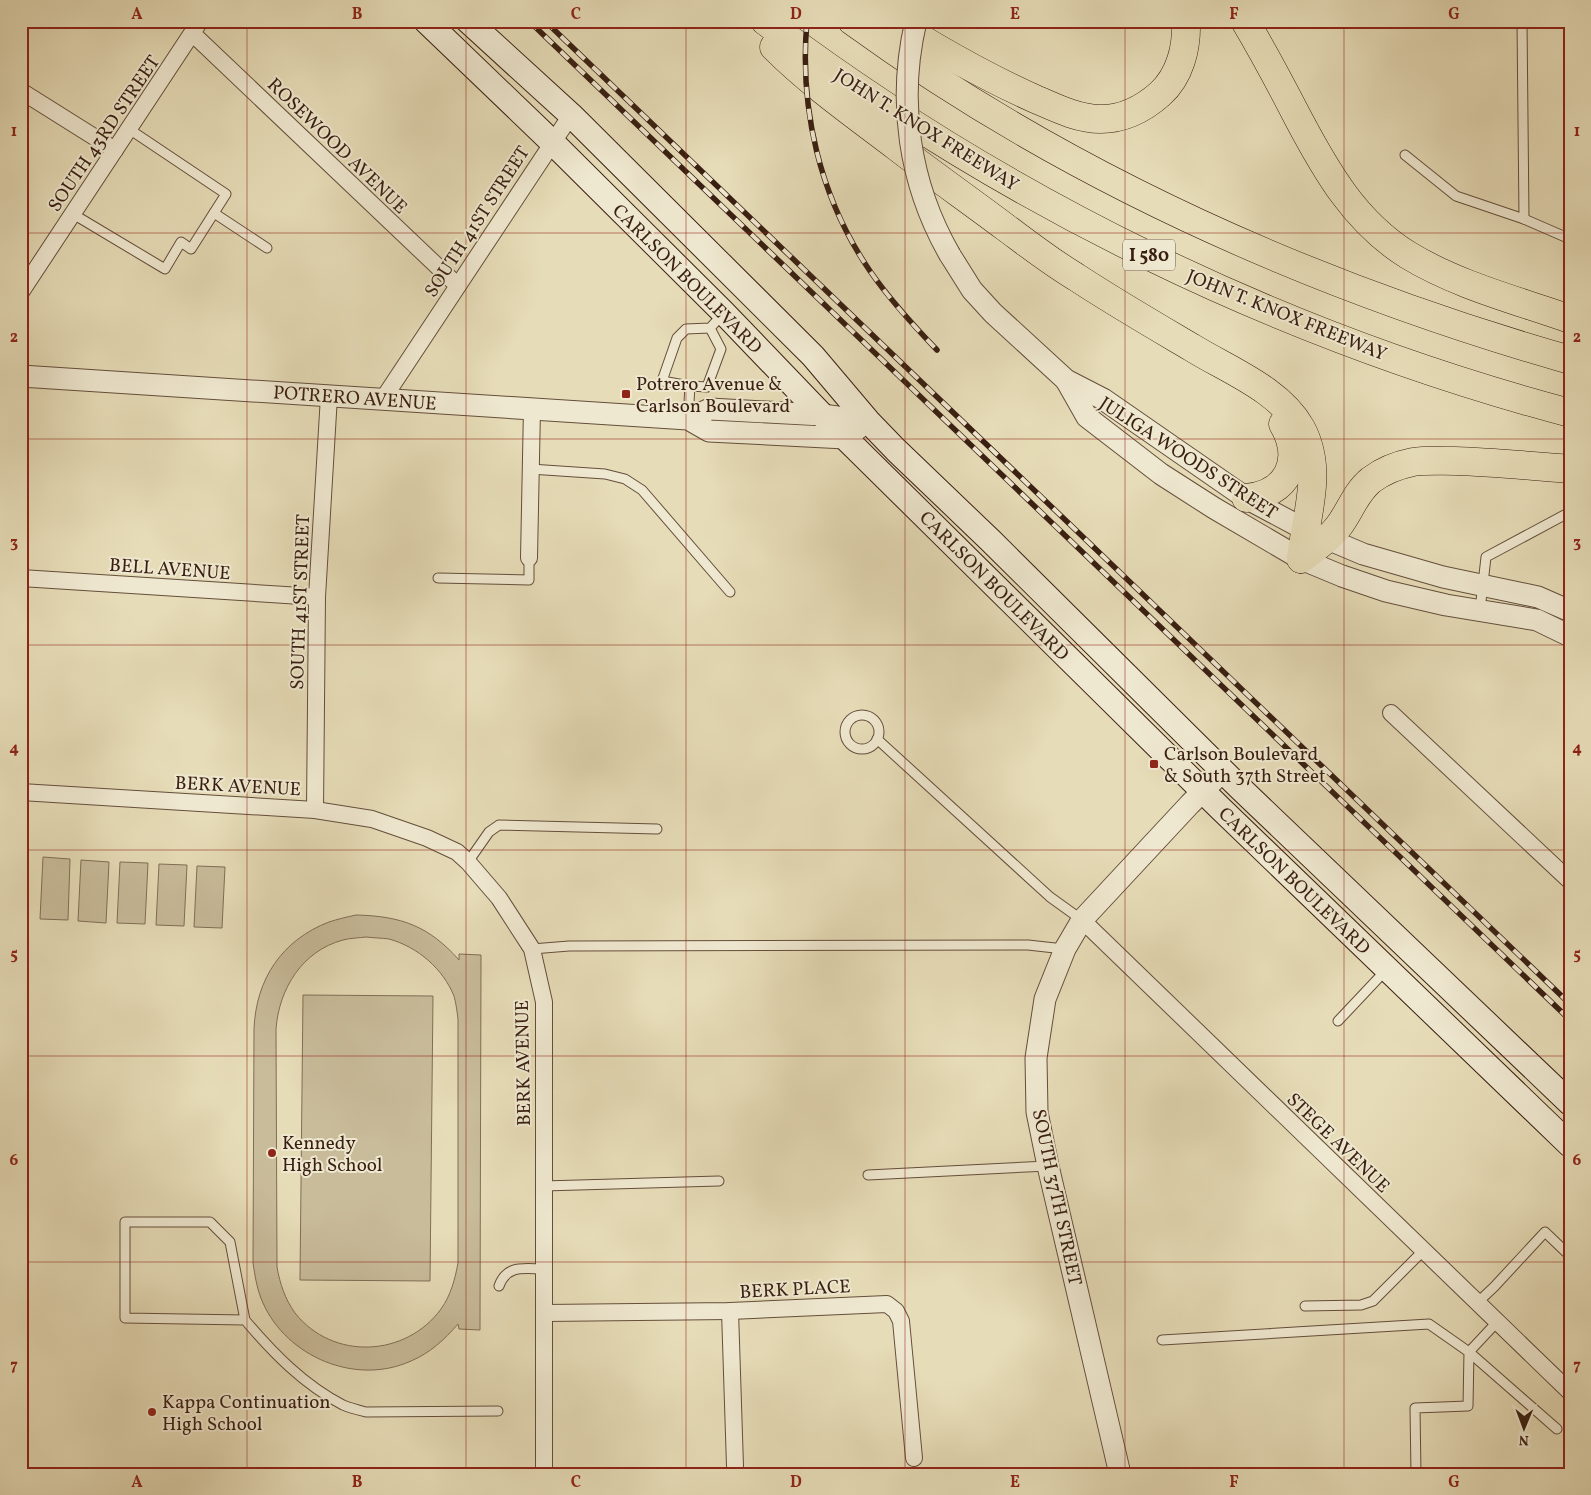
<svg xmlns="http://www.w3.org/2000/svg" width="1591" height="1495" font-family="Vollkorn,serif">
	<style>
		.green { fill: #c9bc9b; stroke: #816e56; fill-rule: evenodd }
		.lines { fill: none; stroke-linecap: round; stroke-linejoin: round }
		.service-casing { stroke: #644e3b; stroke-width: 11 }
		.minor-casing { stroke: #644e3b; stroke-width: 18 }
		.tertiary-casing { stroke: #644e3b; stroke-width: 23 }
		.secondary-casing { stroke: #391f12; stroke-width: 26 }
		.motorway-casing { stroke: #391f12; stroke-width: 29 }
		.service { stroke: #efe8d0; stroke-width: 9 }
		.minor { stroke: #efe8d0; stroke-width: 16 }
		.tertiary { stroke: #efe8d0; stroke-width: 21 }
		.secondary { stroke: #efe8d0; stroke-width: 24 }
		.motorway { stroke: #e6dcb7; stroke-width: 28 }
		.rail-casing { stroke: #391f12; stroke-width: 5.5 }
		.rail { stroke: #efe8d0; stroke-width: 4; stroke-dasharray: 11; stroke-linecap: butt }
		.tertiary-bridge-casing { stroke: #644e3b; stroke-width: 23; stroke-linecap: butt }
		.tertiary-bridge { stroke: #efe8d0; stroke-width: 21 }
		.grid { fill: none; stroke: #8f2418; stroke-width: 1; stroke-opacity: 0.55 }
		.poi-dot { fill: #8f2418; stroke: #efe8d0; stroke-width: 2 }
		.labels { text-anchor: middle; stroke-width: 4; stroke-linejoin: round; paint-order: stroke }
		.shield { fill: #efe8d0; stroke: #705b4b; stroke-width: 1 }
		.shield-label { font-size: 18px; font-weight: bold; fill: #391f12 }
		.street-label { font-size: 19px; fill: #391f12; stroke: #efe8d0 }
		.poi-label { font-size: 19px; fill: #391f12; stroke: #efe8d0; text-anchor: start }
		.neatline { fill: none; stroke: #8f2418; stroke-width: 2 }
		.grid-label { font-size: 16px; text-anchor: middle; font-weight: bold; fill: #8f2418 }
	</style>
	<rect width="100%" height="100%" fill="#e6dcb7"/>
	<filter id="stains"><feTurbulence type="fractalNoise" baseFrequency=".004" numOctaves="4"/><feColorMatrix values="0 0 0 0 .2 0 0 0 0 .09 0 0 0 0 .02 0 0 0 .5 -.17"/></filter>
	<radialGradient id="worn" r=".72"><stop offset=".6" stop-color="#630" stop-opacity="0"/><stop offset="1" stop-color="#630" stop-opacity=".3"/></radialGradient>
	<g class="green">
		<polygon points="43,857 70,859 68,920 40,919"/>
		<polygon points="81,860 109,862 106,923 78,921"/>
		<polygon points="120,862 148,863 145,924 117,923"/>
		<polygon points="159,864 187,865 184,926 156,925"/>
		<polygon points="197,866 225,867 222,928 194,927"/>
		<path d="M356,915C401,916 429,926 459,960V954L481,955L480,1330L459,1329L458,1324C444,1340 430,1353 411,1361C356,1386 287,1357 263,1303C257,1290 255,1276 253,1263L254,1029C256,979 282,940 329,922C338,919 347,917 356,915ZM366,937C374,938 382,938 389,939C418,947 443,969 454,996C456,1003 457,1011 458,1019V1263C455,1279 451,1295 441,1309C406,1357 333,1361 295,1313C285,1299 280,1284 277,1267L276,1029C279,989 302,951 343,940C350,938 359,938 366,937Z"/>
		<polygon points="303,995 433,996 430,1281 300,1280"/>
	</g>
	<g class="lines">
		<defs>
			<g id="service">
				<polyline points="1405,155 1456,196 1524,219 1522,21"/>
				<polyline points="214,213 267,248"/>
				<polyline points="73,214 165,269 181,242 191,249 226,194 129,129"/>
				<polyline points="1524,219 1570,239"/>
				<polyline points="690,386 662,381 677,338 686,329 710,328 724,313"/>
				<polyline points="688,419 690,386 707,387 721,349 710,328"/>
				<polyline points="530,469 605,474 625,479 642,490 730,592"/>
				<polyline points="438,578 529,580 529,558"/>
				<polyline points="1480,610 1486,557 1570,512"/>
				<circle cx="862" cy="732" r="17"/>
				<polyline points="877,739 1050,897 1082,920"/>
				<polyline points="468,862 489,832 499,825 657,829"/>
				<polyline points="532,949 569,946 1028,945 1064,949"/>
				<polyline points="1338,1021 1387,969"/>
				<polyline points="868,1175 1048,1166"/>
				<polyline points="543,1186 719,1181"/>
				<path d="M499,1286C507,1264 524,1269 544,1269"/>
				<polyline points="1477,1303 1494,1287 1545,1232 1570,1256"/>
				<polyline points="1305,1306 1361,1305 1373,1301 1423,1251"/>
				<path d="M245,1320L230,1242L210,1222H125V1318L245,1320C273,1353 304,1385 343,1405C350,1408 358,1410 366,1412L498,1411"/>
				<polyline points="1497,1322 1469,1352 1557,1429"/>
				<polyline points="1162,1340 1429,1324 1469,1352 1468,1406 1415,1408 1416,1474"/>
			</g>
			<g id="minor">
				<polyline points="193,34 457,285"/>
				<polyline points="21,91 115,150"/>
				<polyline points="21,292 200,21"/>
				<polyline points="383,399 571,115"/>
				<polyline points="529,558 532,408"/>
				<polyline points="21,578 317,597"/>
				<polyline points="1391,713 1570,881"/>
				<polyline points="21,792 315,810 372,819 427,838 457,852 468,862 499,898 532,949 544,1002 544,1474"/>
				<polyline points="315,810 317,597 329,396"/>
				<polyline points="1082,920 1570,1392"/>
				<polyline points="730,1311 735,1466"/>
				<polyline points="545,1313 730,1311 887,1304 896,1311 901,1321 914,1458"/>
			</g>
			<g id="tertiary">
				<polyline points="950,255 972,290 993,313 1066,380 1103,399 1246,498 1304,529 1363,554 1443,577 1538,597 1570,611"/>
				<polyline points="21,376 688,419 709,431 845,438 868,421"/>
				<polyline points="1066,380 1087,417 1161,474 1214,508 1301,559 1342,576 1386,591 1446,605 1537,620 1570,636"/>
				<polyline points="688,419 710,409 822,415 868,421"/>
				<polyline points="1120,1474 1048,1166 1037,1112 1036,1058 1045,999 1065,949 1082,920 1190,804 1223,771"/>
			</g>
			<g id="secondary">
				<polyline points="426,21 552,142 724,313 822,415 1220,808 1570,1145"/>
				<polyline points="468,21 571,115 813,356 868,421 896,450 990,540 1239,787 1570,1103"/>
			</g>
			<g id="motorway">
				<path d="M765,21C1004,201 1280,336 1570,413"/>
				<path d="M852,21C1067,177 1315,287 1570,360"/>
				<path d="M892,21C937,49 984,76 1033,98C1054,107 1077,119 1101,119C1124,119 1143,109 1160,94C1180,76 1187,48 1186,21"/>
				<path d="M1245,21C1264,53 1281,85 1298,118C1326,171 1355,222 1408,255C1457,285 1516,300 1570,319"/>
				<path d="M774,47C811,84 855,115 897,147C932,174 969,200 1005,227C1028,244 1051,262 1076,277C1114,302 1152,324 1191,347C1228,370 1279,389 1301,428C1324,470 1306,515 1301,559"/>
				<path d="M1246,498C1288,494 1304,460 1283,424"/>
				<path d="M1301,559C1314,549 1328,540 1338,527C1350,512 1355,493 1371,480C1383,471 1398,465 1413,462C1427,460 1441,461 1455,461C1493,462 1532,466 1570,469"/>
			</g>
		</defs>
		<use href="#service" class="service-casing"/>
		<use href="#minor" class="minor-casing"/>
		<use href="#tertiary" class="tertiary-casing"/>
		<use href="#secondary" class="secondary-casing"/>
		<use href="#motorway" class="motorway-casing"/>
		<use href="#service" class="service"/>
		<use href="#minor" class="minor"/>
		<use href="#tertiary" class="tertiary"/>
		<use href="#secondary" class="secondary"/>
		<use href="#motorway" class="motorway"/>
		<defs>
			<g id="rail">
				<polyline points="529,21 1570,1020"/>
				<polyline points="545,21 1570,1004"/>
				<path d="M807,21C799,109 820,198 870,271C890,300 913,325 937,350"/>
			</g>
		</defs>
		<use href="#rail" class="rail-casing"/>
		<use href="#rail" class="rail"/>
		<defs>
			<path id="tertiary-bridge" d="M916,21C897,101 909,184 950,255"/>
		</defs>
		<use href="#tertiary-bridge" class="tertiary-bridge-casing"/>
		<use href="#tertiary-bridge" class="tertiary-bridge"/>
	</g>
	<path class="grid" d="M247,21V1474M466,21V1474M686,21V1474M905,21V1474M1125,21V1474M1344,21V1474M21,233H1570M21,439H1570M21,645H1570M21,850H1570M21,1056H1570M21,1262H1570"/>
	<g class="poi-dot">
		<rect x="621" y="389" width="10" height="10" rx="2.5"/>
		<rect x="1149" y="759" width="10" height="10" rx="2.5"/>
		<circle cx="272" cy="1153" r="5"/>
		<circle cx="152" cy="1412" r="5"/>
	</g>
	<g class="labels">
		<rect class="shield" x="1123" y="239.5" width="52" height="31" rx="4"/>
		<g class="shield-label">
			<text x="1149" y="261">I 580</text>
		</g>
		<g class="street-label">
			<text transform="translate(927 129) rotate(32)" y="7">JOHN T. KNOX FREEWAY</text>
			<text transform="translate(103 133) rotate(-56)" y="7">SOUTH 43RD STREET</text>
			<text transform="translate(338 145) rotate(44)" y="7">ROSEWOOD AVENUE</text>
			<text transform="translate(476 221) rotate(-57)" y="7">SOUTH 41ST STREET</text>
			<text transform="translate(688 278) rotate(45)" y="7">CARLSON BOULEVARD</text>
			<text transform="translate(1287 314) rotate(22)" y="7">JOHN T. KNOX FREEWAY</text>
			<text transform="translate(355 397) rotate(4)" y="7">POTRERO AVENUE</text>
			<text transform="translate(1189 457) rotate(33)" y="7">JULIGA WOODS STREET</text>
			<text transform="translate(170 568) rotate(4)" y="7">BELL AVENUE</text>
			<text transform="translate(995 585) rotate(45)" y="7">CARLSON BOULEVARD</text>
			<text transform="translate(299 602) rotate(-88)" y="7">SOUTH 41ST STREET</text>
			<text transform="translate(238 785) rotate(3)" y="7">BERK AVENUE</text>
			<text transform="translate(1295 880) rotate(44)" y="7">CARLSON BOULEVARD</text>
			<text transform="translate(522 1063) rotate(-91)" y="7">BERK AVENUE</text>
			<text transform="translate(1339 1142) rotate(44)" y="7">STEGE AVENUE</text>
			<text transform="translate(1058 1197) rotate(78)" y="7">SOUTH 37TH STREET</text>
			<text transform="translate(795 1288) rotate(-3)" y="7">BERK PLACE</text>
		</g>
		<g class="poi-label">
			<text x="636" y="390">Potrero Avenue &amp;<tspan x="636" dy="22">Carlson Boulevard</tspan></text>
			<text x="1164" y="760">Carlson Boulevard<tspan x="1164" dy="22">&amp; South 37th Street</tspan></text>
			<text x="282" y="1149">Kennedy<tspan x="282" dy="22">High School</tspan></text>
			<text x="162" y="1408">Kappa Continuation<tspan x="162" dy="22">High School</tspan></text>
		</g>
	</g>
	<rect width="1591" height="1495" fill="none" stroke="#e6dcb7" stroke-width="55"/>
	<g transform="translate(1524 1428) rotate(181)" stroke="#efe8d0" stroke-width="4" paint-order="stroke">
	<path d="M0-4L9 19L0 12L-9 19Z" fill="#391f12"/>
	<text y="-8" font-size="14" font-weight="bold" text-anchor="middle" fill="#391f12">N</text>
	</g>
	<rect x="28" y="28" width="1536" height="1440" class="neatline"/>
	<g class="grid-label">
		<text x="137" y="19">A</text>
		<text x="357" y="19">B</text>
		<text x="576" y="19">C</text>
		<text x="796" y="19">D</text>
		<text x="1015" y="19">E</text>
		<text x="1234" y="19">F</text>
		<text x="1454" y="19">G</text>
		<text x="14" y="136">1</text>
		<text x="1577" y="136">1</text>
		<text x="14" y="342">2</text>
		<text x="1577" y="342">2</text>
		<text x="14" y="547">3</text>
		<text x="1577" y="547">3</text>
		<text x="14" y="753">4</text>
		<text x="1577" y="753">4</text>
		<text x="14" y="959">5</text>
		<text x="1577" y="959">5</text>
		<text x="14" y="1165">6</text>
		<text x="1577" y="1165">6</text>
		<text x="14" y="1370">7</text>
		<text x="1577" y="1370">7</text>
		<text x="137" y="1487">A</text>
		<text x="357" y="1487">B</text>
		<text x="576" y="1487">C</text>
		<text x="796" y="1487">D</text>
		<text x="1015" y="1487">E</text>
		<text x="1234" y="1487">F</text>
		<text x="1454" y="1487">G</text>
	</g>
	<rect width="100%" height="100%" filter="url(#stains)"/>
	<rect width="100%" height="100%" fill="url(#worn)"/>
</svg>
